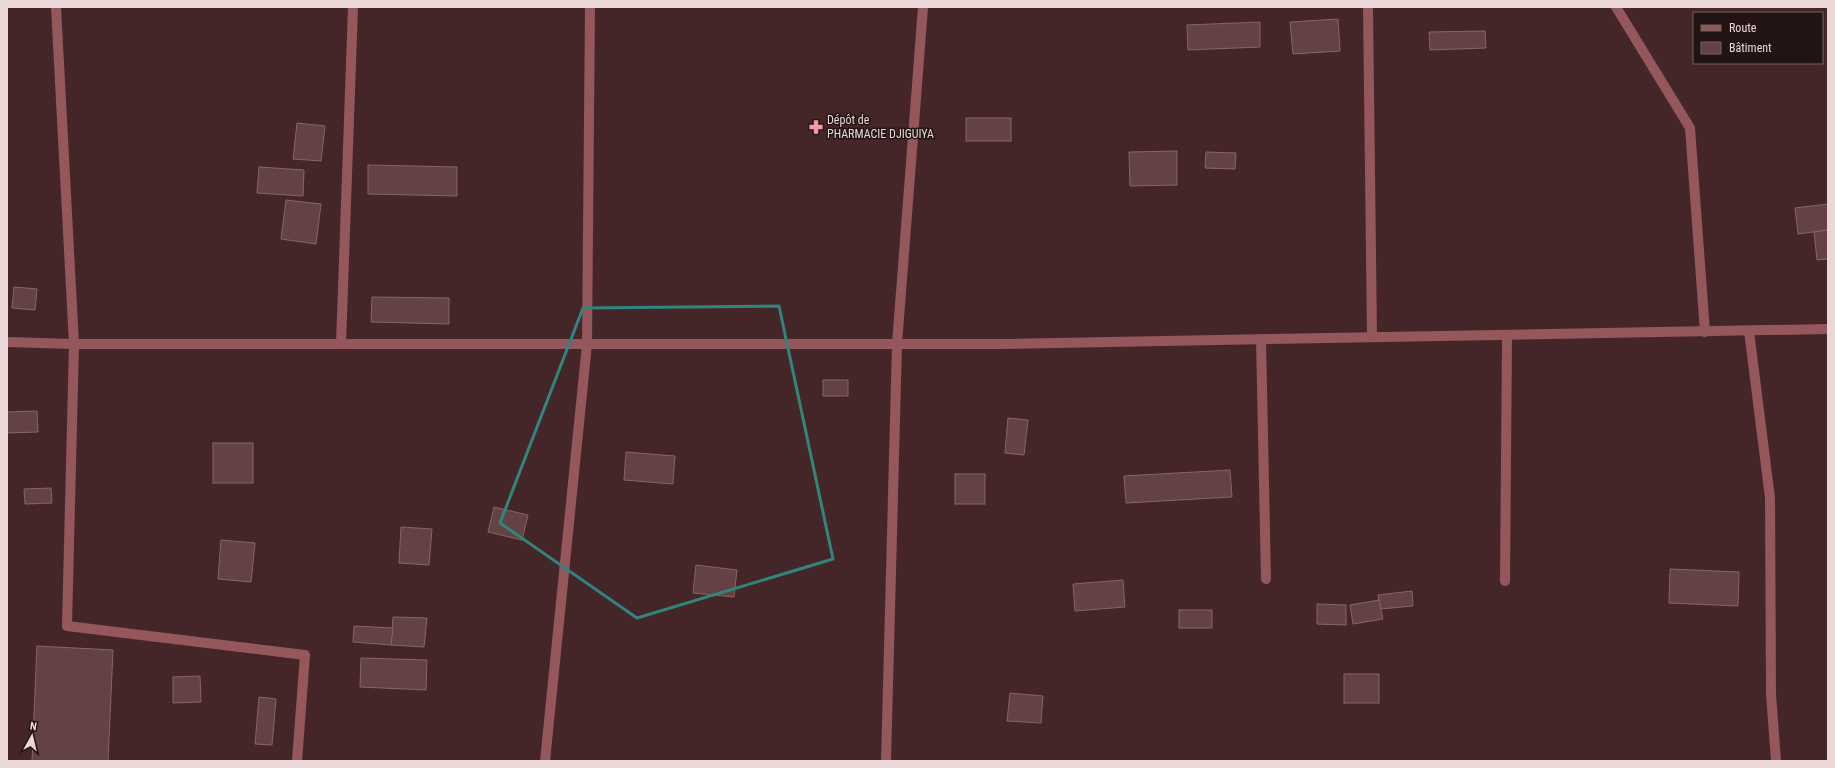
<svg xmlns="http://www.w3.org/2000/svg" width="1835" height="768" font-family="'Roboto Condensed',sans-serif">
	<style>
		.building { fill: #644243; stroke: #886465 }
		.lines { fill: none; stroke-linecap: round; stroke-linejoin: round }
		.minor { stroke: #94575b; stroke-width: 10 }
		.marked { fill: none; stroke: #30857e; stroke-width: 3; stroke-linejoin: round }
		.labels { text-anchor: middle; stroke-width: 3; stroke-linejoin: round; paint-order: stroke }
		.poi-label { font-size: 12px; fill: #ecd7d7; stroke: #221414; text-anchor: start }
	</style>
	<rect width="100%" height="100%" fill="#452628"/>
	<g class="building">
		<polygon points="1338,19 1340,51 1293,54 1290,22"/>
		<polygon points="1260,22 1260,47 1188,50 1187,25"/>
		<polygon points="1485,31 1486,48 1430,50 1429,32"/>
		<rect x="966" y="118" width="45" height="23"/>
		<polygon points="297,123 325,126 321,161 293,159"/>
		<polygon points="1177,151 1177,185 1130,186 1129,152"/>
		<polygon points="1206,152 1236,153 1235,169 1205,168"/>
		<polygon points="368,165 457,167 457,196 368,194"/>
		<polygon points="259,167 304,170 303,196 257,193"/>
		<polygon points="286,200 321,204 316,244 281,239"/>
		<polygon points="1828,204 1828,230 1798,234 1795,208"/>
		<polygon points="1828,230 1828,259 1817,260 1814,232"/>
		<polygon points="14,287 37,289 35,310 12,308"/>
		<polygon points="372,297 449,298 449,324 371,322"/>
		<rect x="823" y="380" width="25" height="16"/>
		<polygon points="37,411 38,432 7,433 7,412"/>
		<polygon points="1008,418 1028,420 1024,455 1005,453"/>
		<rect x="213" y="443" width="40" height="40"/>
		<polygon points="626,452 675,456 673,484 624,480"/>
		<polygon points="1230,470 1232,497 1126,503 1124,476"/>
		<rect x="955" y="474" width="30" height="30"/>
		<polygon points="51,488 52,503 25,504 24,489"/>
		<polygon points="494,507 528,515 522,540 488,532"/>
		<polygon points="401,527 432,529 429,565 399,563"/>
		<polygon points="221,540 255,543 251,582 218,579"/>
		<polygon points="696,565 737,570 734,597 693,593"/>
		<polygon points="1670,569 1739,572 1738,606 1669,603"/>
		<polygon points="1123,580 1125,607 1075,611 1073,584"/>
		<polygon points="1412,591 1413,606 1380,609 1378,595"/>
		<polygon points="1379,600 1383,619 1353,624 1350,605"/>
		<polygon points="1317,604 1346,605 1346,625 1317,624"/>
		<rect x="1179" y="610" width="33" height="18"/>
		<polygon points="393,617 427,618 424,647 391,645"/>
		<polygon points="354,626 393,628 391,645 353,642"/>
		<polygon points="37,646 113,650 108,761 32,761"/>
		<polygon points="361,658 427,660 426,690 360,687"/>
		<rect x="1344" y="674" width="35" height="29"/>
		<polygon points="200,676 201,702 173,703 173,677"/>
		<polygon points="1010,693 1043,696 1041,723 1007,721"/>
		<polygon points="259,697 276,699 272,745 255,744"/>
	</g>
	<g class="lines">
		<g class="minor">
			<polyline points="56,7 74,344 67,626 305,655 297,761"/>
			<polyline points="1368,7 1372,337"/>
			<polyline points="1616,7 1690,128 1705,332"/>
			<polyline points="1749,331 1770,498 1771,694 1776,761"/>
			<polyline points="1261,339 1266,579"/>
			<polyline points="7,342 74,344 1000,344 1828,329"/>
			<polyline points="341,344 353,7"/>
			<polyline points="1505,581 1507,336"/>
			<polyline points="545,761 587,344 590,7"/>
			<polyline points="886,761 897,344 923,7"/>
		</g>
	</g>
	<path class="marked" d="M779,306L833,559L637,618L500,523L583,308Z"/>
	<defs>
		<symbol id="pharmacy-bare" viewBox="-9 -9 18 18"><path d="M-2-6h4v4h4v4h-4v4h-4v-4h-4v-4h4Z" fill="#f49aa0" stroke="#221414" stroke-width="2.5" paint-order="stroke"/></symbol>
	</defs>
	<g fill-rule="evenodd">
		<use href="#pharmacy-bare" x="806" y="117" width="20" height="20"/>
	</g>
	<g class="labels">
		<g class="poi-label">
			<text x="827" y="124">Dépôt de<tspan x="827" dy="14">PHARMACIE DJIGUIYA</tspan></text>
		</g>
	</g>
	<rect width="1835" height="768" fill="none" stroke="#ecd7d7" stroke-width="16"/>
	<rect x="1693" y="12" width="130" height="52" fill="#221414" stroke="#736262"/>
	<rect x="1701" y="25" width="20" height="6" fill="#94575b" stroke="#736262"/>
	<text x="1729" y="32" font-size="12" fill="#ecd7d7">Route</text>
	<rect x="1701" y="42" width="20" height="12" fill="#644243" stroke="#736262"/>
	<text x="1729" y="52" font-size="12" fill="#ecd7d7">Bâtiment</text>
	<g transform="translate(32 736) rotate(8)" stroke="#221414" stroke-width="3" paint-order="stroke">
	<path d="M0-3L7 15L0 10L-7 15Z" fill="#ecd7d7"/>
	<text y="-6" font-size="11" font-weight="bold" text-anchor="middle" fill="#ecd7d7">N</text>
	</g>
</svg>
